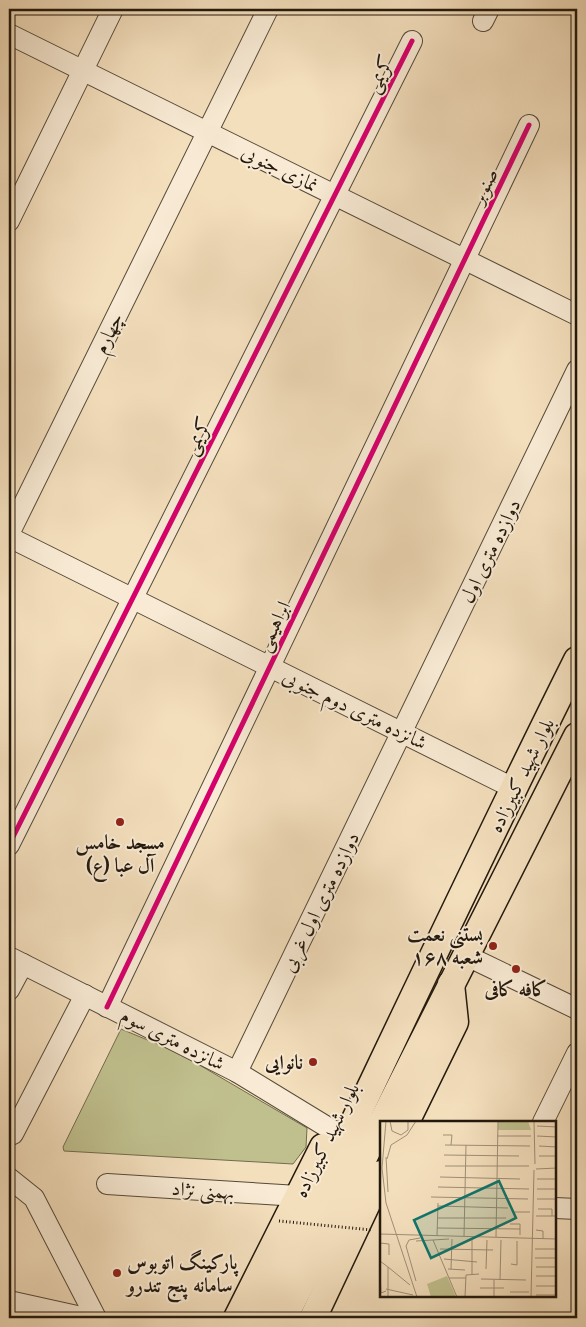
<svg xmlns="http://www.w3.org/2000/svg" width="586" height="1327" font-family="'Gentium Book Plus',Amiri,serif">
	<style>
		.pitch { fill: #c0c08e; stroke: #716c4e }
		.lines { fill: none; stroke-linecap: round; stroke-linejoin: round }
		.minor-casing { stroke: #564a39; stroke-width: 22 }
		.major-casing { stroke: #22180d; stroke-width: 29 }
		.minor { stroke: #f8ead4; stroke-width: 20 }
		.major { stroke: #f4dfbd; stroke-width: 26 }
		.path-bridge { stroke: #22180d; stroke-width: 3; stroke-dasharray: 1 2.5; stroke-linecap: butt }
		.cycleway-casing { stroke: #f8ead4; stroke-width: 8 }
		.cycleway { stroke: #d6006c; stroke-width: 5 }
		.poi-dot { fill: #8f2418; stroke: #f8ead4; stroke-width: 2 }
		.labels { text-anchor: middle; stroke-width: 4; stroke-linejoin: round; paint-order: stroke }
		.street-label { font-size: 20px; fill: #22180d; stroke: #f8ead4 }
		.poi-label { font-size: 20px; font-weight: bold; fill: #22180d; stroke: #f8ead4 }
		.inset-road { fill: none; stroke: #a08f77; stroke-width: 1 }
		.view { fill: #0f766e; fill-opacity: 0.15; stroke: #0f766e; stroke-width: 2.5 }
		.inset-edge { fill: none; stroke: #22180d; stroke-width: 2.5 }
	</style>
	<rect width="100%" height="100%" fill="#f4dfbd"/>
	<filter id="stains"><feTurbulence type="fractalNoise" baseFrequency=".004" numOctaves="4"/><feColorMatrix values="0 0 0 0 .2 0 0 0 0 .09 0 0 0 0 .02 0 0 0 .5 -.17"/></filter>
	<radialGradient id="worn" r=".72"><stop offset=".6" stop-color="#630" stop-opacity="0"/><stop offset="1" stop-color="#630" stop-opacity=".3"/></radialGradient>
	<polygon class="pitch" points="121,1029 179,1053 307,1128 306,1147 293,1164 64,1151 63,1147"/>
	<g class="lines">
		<defs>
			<g id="minor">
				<polyline points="483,21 489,9"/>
				<polyline points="9,34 577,315"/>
				<polyline points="9,221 113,9"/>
				<polyline points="9,534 268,9"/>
				<polyline points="9,537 513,788"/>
				<polyline points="9,845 412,41"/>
				<polyline points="467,956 577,1009"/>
				<polyline points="9,957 237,1072 332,1130"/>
				<polyline points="9,990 23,964"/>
				<polyline points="107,1007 529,125"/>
				<polyline points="237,1072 577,370"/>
				<polyline points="543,1122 577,1053"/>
				<polyline points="13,1134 85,995"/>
				<polyline points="9,1178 34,1198 96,1318"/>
				<polyline points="107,1184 298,1196"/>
				<polyline points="555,1208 577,1209"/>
				<polyline points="9,1301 86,1318"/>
			</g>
			<g id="major">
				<polyline points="382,1122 577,736"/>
				<polyline points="406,1122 455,1022 451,984"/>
				<polyline points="237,1318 323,1147"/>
				<path d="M260,1318C366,1099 468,878 577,660"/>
				<polyline points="284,1318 381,1123"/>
				<polyline points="313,1318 381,1174"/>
			</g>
		</defs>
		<use href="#minor" class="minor-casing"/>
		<use href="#major" class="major-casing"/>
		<use href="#minor" class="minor"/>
		<use href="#major" class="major"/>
		<polyline class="path-bridge" points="279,1221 372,1230"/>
		<defs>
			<g id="cycleway">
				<polyline points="9,845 412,41"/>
				<polyline points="107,1007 529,125"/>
			</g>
		</defs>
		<use href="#cycleway" class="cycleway-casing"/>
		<use href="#cycleway" class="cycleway"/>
	</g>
	<g class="poi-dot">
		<circle cx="120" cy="822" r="5"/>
		<circle cx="493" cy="946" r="5"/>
		<circle cx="516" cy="969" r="5"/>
		<circle cx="313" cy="1062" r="5"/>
		<circle cx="117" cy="1273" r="5"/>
	</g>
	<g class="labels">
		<g class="street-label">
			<text transform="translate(379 74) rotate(-63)" y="7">کریمی</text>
			<text transform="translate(280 168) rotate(26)" y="7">نمازی جنوبی</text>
			<text transform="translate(484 186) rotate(-64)" y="7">صنوبر</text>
			<text transform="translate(108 333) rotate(-64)" y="7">چهارم</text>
			<text transform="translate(197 436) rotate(-63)" y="7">کریمی</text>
			<text transform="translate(490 551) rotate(-64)" y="7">دوازده متری اول</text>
			<text transform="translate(273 626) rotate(-64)" y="7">ابراهیمی</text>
			<text transform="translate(355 709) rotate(26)" y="7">شانزده متری دوم جنوبی</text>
			<text transform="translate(521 775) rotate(-64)" y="7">بلوار شهید کبیرزاده</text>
			<text transform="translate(320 902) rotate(-64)" y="7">دوازده متری اول غربی</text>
			<text transform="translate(173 1039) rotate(27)" y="7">شانزده متری سوم</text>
			<text transform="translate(326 1140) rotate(-64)" y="7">بلوار شهید کبیرزاده</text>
			<text transform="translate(203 1190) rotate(4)" y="7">بهمنی نژاد</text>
		</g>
		<g class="poi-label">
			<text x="120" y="849">مسجد خامس<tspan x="120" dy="23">آل عبا (ع)</tspan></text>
			<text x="483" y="941" text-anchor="end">بستنی نعمت<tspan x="483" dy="23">شعبه ۱۶۸</tspan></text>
			<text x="516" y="996">کافه کافی</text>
			<text x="303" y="1069" text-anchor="end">نانوایی</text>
			<text x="127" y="1269" text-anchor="start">پارکینگ اتوبوس<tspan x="127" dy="23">سامانه پنج تندرو</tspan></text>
		</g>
	</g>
	<g transform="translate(380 1121)">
		<rect width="176" height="176" fill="#f4dfbd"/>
		<path d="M118,0H148L151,9H118Z" fill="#c0c08e"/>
		<path d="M67,155L76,176H51L47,163Z" fill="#c0c08e"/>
		<path class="inset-road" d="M6,0L2,47L6,82L37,176M10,0L12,10L21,14L28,9V0M154,0L155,43M157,5L177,6M63,14H72L71,24M117,15H151M157,15L177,16M65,24L150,25M159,25L177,26M64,34L139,35M159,35H177M6,36L8,71M7,38L11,24L27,14L36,0M65,45H149M156,48L177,47M60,56L140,58M157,58H177M58,66L149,68M157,68H177M51,76L148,78M157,78H177M58,85L128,87M158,88H172V95M132,91H150M156,95H177M58,97H126M130,103H140V114M57,107L140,108M156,109L163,110V118M0,113L177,118M57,115L58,82M84,115L86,24M116,116L118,0M53,119L77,176M92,119V153M36,120L69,118M0,122L9,123V134M60,128L113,129M155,128H177M155,137H177M64,138L97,141M0,140L8,146V176M131,143L137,144V120M8,146L30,164M156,146H177M68,148L85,149M71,148L72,118M106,148L107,119M0,153L1,172L6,170M156,155H177M69,157H86M101,158L146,159M120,159L121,119M36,160L26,125L29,119L40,117M156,165H177M100,167H124M6,168L33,174M130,171H149M156,174H177M85,176L86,154L99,153M114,176V159M151,176L154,49"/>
		<path class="view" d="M119,60L136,97L51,137L34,99Z"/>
		<rect width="176" height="176" class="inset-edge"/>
	</g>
	<rect width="586" height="1327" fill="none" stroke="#f4dfbd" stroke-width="30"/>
	<rect x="10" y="10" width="566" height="1307" fill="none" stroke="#22180d" stroke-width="2.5"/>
	<rect x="15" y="15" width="556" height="1297" fill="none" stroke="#22180d"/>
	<rect width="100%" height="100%" filter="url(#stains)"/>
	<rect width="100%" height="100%" fill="url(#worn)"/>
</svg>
